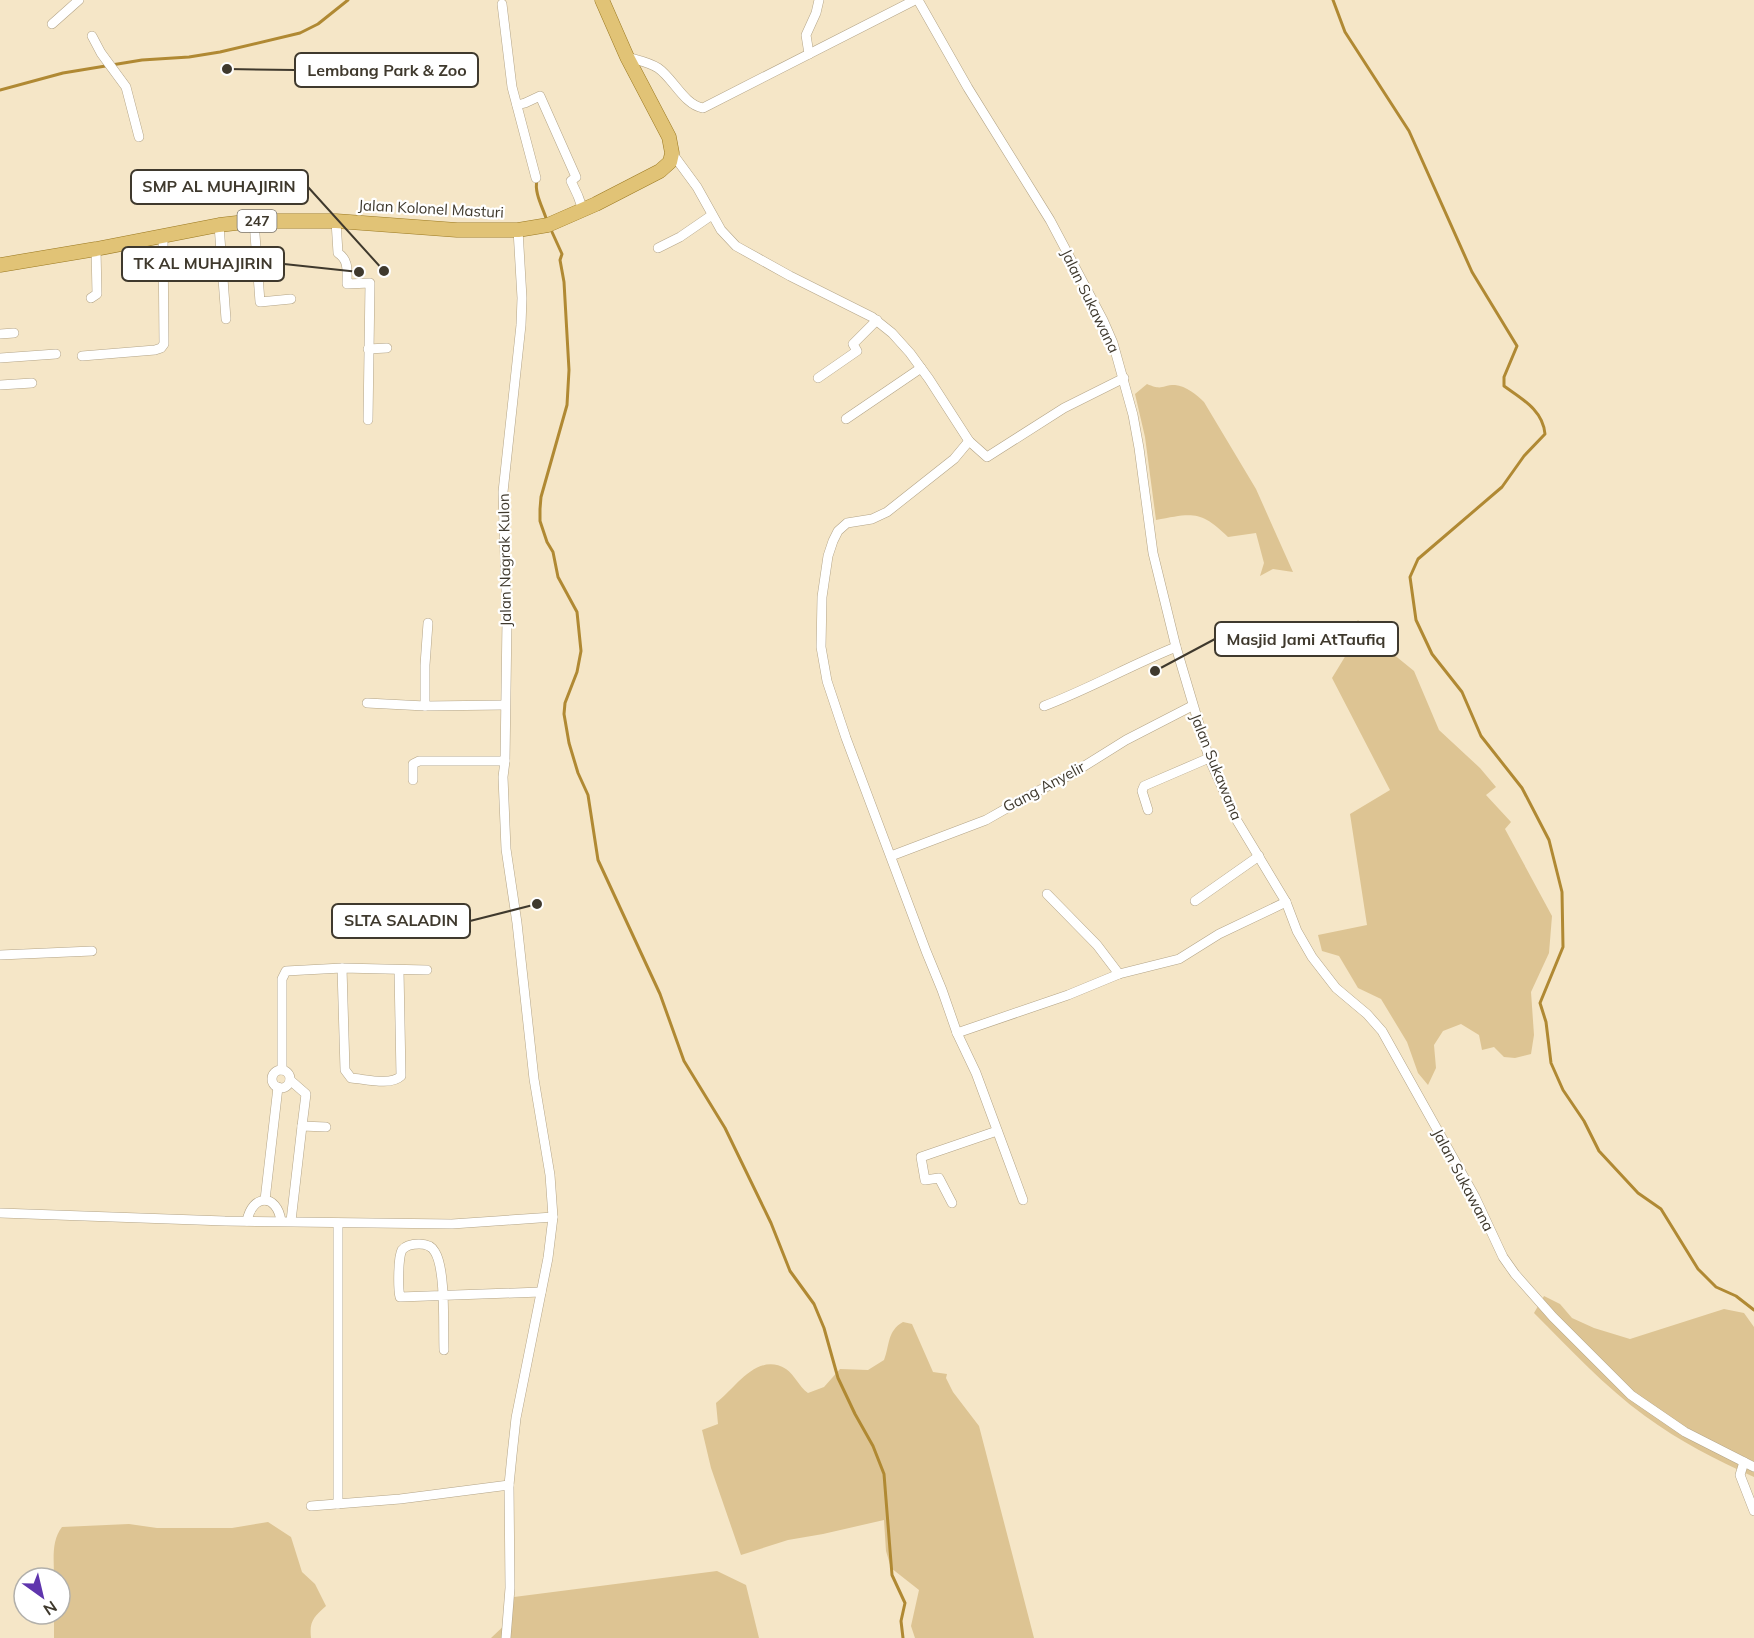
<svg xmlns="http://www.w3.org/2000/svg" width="1754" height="1638" font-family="Mulish,sans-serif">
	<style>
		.green { fill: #ddc493 }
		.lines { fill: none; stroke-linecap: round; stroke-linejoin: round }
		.stream { stroke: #b08933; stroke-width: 3 }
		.street-casing { stroke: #b3a487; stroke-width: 10 }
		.primary-casing { stroke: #9b7921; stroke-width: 15 }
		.street { stroke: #fff; stroke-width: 9 }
		.primary { stroke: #e1c376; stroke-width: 14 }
		.labels { text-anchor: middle; stroke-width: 4.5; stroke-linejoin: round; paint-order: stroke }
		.shield { fill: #fff; stroke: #79746c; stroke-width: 1.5 }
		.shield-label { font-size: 14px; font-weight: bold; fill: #3f392d }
		.street-label { font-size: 15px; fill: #3f392d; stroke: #fff }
		.leader { fill: none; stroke: #3f392d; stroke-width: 2 }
		.callout-dot { fill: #3f392d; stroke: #fff; stroke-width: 2 }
		.callout { fill: #fff; stroke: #3f392d; stroke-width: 2 }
		.callout-label { font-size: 16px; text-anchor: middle; font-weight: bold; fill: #3f392d }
	</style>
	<rect width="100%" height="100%" fill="#f5e6c7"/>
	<g class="green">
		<path d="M1147,384C1163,391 1161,385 1175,385C1186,386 1197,395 1204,402L1256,489L1293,572L1273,569L1260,576L1264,563L1256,533L1228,537C1201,510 1192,513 1156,520L1145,437L1135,394Z"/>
		<polygon points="1358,620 1387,649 1414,671 1439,730 1480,768 1496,787 1486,795 1511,822 1505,829 1552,916 1549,953 1531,992 1534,1035 1531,1054 1515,1058 1504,1057 1494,1047 1482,1050 1479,1035 1461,1024 1443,1031 1434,1045 1436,1068 1428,1085 1418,1073 1407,1042 1381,999 1358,988 1339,956 1322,951 1318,935 1367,925 1350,814 1390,790 1332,678 1346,655 1353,626"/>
		<path d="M1544,1296L1560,1304L1572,1318L1594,1328L1630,1339L1724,1309L1744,1313L1754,1327V1477C1716,1460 1679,1441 1645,1416C1605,1387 1569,1348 1534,1313Z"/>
		<path d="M903,1322L912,1324L933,1372L947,1374L946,1378L953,1392L979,1426L1034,1638H915L911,1626L919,1590L891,1568L886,1551L884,1520L823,1534L788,1540L741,1555L711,1468L702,1430L718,1424L716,1403C735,1389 757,1351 786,1369C795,1375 799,1387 808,1393L824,1387L840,1369L868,1370L884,1360C890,1345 887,1331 903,1322Z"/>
		<path d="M268,1522L291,1537L302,1572L315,1584L326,1606C314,1617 309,1621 311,1638H54V1614H60V1578H54C54,1560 51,1541 62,1527L129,1524L157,1528H232Z"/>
		<polygon points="717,1571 746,1585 759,1638 491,1638 510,1620 514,1597"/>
	</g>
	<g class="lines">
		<g class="stream">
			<path d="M1333,0L1345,32L1409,131L1472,272L1517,346L1504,377V386C1522,399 1543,410 1545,434L1524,456L1502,487L1418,559L1410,577L1416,620L1432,654L1462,692L1481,736L1522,788L1549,840L1562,892L1563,947L1540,1003L1546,1022L1551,1063L1563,1090L1584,1121L1599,1151L1638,1193L1661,1209L1698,1269L1716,1287L1736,1296L1754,1310"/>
			<polyline points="0,90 63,73 142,60 189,57 220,52 300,33 318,24 348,0"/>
			<path d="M537,180C534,192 542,206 546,218"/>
			<polyline points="552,232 562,254 560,260 564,282 569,370 567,405 541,497 540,509 540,521 547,542 553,552 558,577 577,612 581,651 577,672 565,703 564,714 569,743 578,773 588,795 598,860 660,994 684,1061 725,1128 771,1223 790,1271 814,1304 824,1328 838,1378 855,1414 873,1446 884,1474 892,1575 905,1603 901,1621 903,1638"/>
		</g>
		<defs>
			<g id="street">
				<polyline points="918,0 968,88 1050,220 1103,320 1113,343 1133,415 1139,448 1153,553 1176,647 1209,758 1236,819 1286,902 1297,931 1312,957 1336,988 1367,1014 1382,1031 1475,1197 1503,1257 1515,1274 1553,1317 1631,1395 1685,1432 1754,1467"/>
				<polyline points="502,4 512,87 536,178"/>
				<polyline points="52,24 79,0"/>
				<polyline points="92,36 101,53 126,87 139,137"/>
				<polyline points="809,54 806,35 816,13 819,0"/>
				<path d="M627,57C637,60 649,62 658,68C673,78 684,105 703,108L915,0"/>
				<polyline points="517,105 525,103 540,96 576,177 571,181 578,196 583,210"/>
				<polyline points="672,153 697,187 721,230 736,246 790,276 872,317 892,333 910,353 929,379 969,441 987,457 1064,408 1124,378"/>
				<polyline points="254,221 260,302 291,299"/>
				<path d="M336,221L338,253C349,260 347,271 347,284L370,283L368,420"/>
				<polyline points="219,225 226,319"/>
				<polyline points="658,248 680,237 712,215"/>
				<polyline points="91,298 97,294 96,249"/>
				<polyline points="0,334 14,333"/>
				<polyline points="368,349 387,348"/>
				<polyline points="82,356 155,350 161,348 164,344 163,236"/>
				<polyline points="0,358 56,354"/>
				<polyline points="818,378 857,351 853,344 877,320"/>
				<polyline points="0,385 32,383"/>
				<polyline points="846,419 921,368"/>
				<polyline points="969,441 954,459 887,512 872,519 847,523 838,531 833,541 828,556 822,597 821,647 827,681 846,738 926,951 942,990 957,1033 976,1073 1023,1200"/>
				<polyline points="367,703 425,706 505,705"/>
				<polyline points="425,706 425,665 428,623"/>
				<path d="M1044,706C1089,689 1131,665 1176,647"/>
				<polyline points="413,780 413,764 419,761 505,761"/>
				<polyline points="1148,810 1142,791 1144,786 1209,758"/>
				<polyline points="891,856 986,820 1030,795 1070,775 1126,740 1192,706"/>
				<polyline points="1047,894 1097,945 1119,974"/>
				<polyline points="1195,901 1259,856"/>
				<polyline points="0,955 92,951"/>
				<path d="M342,968L345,1070L351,1078C365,1079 391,1086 401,1076L399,970"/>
				<polyline points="957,1033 1068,995 1119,974 1179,959 1219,934 1286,902"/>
				<polyline points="282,1070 282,979 286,971 342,968 427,970"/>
				<circle cx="281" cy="1079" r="9"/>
				<polyline points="290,1080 306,1094 302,1126"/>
				<polyline points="265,1200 278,1087"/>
				<polyline points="952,1203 939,1178 925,1180 921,1157 997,1131"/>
				<polyline points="0,1213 225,1221 452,1224 553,1217"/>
				<path d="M247,1221C252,1194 277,1193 281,1221"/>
				<polyline points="291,1221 302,1126 326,1127"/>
				<polyline points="338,1223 338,1504"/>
				<path d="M444,1350C443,1327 446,1270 435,1252C432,1246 426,1244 419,1244C413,1244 406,1245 402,1250C398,1257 398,1289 400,1297L541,1292"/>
				<polyline points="1744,1462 1740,1475 1754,1511"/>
				<polyline points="311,1506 400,1499 509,1485"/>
				<polyline points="506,1638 510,1588 509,1485 512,1455 516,1418 548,1258 553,1217 550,1175 534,1079 517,923 506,849 503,777 505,761 507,620 503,492 521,325 522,298 518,230"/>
			</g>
			<polyline id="primary" points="0,265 96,249 219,225 254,221 336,221 457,230 518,230 548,225 596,204 660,171 670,162 672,153 669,137 627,57 602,0"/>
		</defs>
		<use href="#street" class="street-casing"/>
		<use href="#primary" class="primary-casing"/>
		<use href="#street" class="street"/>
		<use href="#primary" class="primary"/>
	</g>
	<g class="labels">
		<rect class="shield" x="237.5" y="210" width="39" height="22" rx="4.5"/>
		<g class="shield-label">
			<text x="257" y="226">247</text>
		</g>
		<g class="street-label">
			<text transform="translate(431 209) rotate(3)" y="5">Jalan Kolonel Masturi</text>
			<text transform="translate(1090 301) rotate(64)" y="5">Jalan Sukawana</text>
			<text transform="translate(505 560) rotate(-91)" y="5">Jalan Nagrak Kulon</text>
			<text transform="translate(1216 767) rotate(68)" y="5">Jalan Sukawana</text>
			<text transform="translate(1044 787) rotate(-28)" y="5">Gang Anyelir</text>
			<text transform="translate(1463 1180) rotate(62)" y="5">Jalan Sukawana</text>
		</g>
	</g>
	<path class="leader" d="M227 69L295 70M384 271L308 187M359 272L284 264M1155 671L1215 639M537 904L470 921"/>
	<g class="callout-dot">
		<circle cx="227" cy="69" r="6"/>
		<circle cx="384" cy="271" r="6"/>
		<circle cx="359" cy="272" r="6"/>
		<circle cx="1155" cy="671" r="6"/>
		<circle cx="537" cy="904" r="6"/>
	</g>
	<g class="callout">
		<rect x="295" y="53" width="183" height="34" rx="6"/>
		<rect x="131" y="170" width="177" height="34" rx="6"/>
		<rect x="122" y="247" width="162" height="34" rx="6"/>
		<rect x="1215" y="622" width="183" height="34" rx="6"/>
		<rect x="332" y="904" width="138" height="34" rx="6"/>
	</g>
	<g class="callout-label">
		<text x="387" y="76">Lembang Park &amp; Zoo</text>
		<text x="219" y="192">SMP AL MUHAJIRIN</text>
		<text x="203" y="269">TK AL MUHAJIRIN</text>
		<text x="1306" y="645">Masjid Jami AtTaufiq</text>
		<text x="401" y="926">SLTA SALADIN</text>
	</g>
	<g transform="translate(42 1596) rotate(146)"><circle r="28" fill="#ffffff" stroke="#b2b0ab" stroke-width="1.5"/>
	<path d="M0-4.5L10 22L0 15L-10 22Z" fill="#5f35ad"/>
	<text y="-9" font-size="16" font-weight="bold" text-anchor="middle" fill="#3f392d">N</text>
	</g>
</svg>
